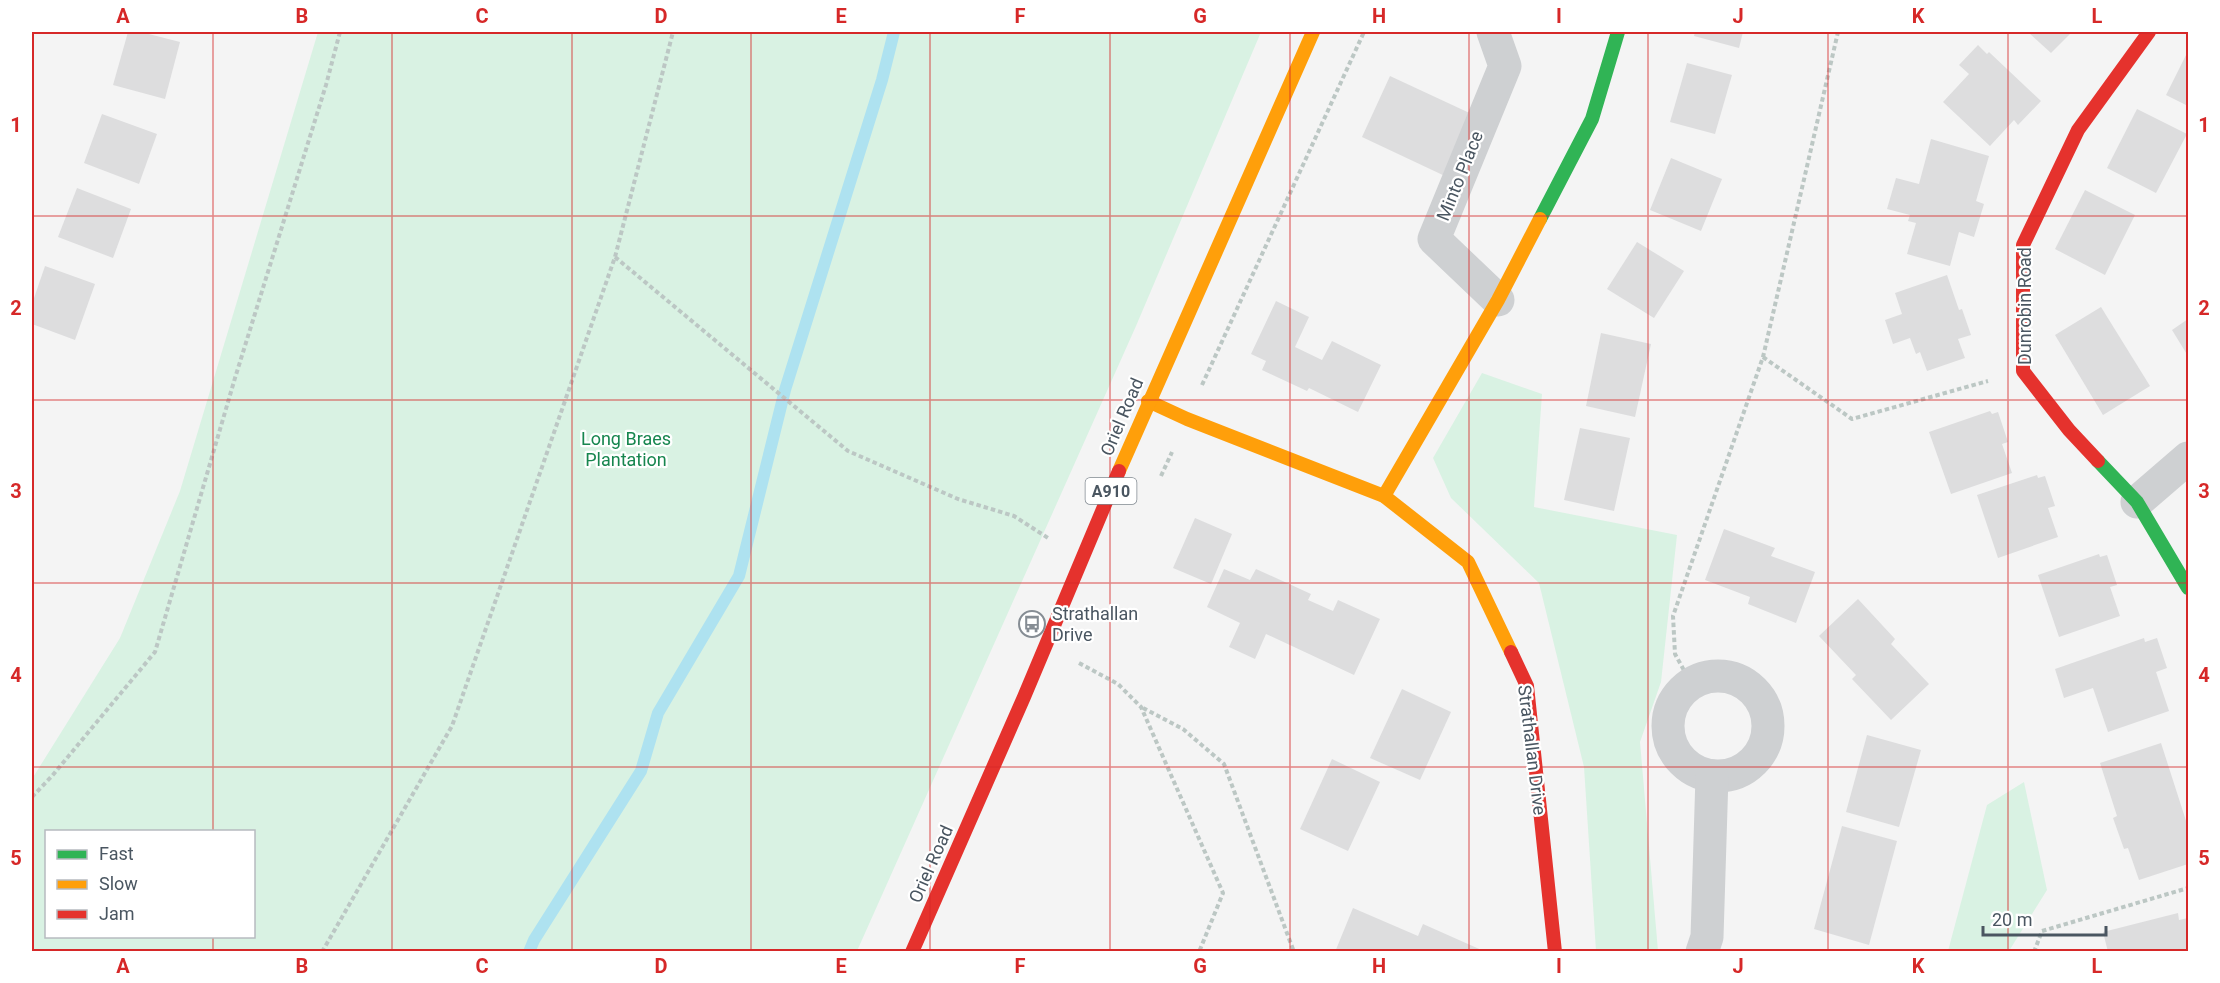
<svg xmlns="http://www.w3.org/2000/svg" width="2220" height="983" font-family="Roboto,sans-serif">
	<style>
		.green { fill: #d9f2e3; fill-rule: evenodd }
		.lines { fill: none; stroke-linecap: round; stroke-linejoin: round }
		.stream { stroke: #aee2f0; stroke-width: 12 }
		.building { fill: #ddddde }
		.path { stroke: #bcc7c4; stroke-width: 4; stroke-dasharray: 4.5 3; stroke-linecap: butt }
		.street { stroke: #ced0d2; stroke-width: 33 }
		.fast { stroke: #30b455; stroke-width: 14 }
		.slow { stroke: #ff9f0a; stroke-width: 14 }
		.jam { stroke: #e5322d; stroke-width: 14 }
		.grid { fill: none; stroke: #d62828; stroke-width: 1.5; stroke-opacity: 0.55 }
		.labels { text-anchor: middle; stroke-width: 4.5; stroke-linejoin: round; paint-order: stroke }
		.shield { fill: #fff; stroke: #808990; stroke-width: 1.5 }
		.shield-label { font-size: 16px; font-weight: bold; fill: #4a5661 }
		.street-label { font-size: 18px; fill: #4a5661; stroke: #fff }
		.park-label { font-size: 18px; fill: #17864f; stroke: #fff }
		.poi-label { font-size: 18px; fill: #4a5661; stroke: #fff; text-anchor: start }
		.neatline { fill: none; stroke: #d62828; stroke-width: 2 }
		.grid-label { font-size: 20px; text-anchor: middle; font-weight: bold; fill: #d62828 }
	</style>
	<rect width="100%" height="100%" fill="#f4f4f4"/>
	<g class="green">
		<path d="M318,32H1261L1136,326L857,951H32V779L120,638L180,491ZM46,832H254V936H46Z"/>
		<polygon points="1482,373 1542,394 1534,507 1677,535 1661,682 1640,742 1658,951 1596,951 1584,767 1539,583 1451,498 1433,458"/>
		<polygon points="2024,782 2047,890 2009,951 1948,951 1987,805"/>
	</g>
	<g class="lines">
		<polyline class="stream" points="529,952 534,940 641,771 658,713 739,576 785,390 882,80 894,32"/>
	</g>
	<g class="building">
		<polygon points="128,32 141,32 180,42 165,99 113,85"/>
		<polygon points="1695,32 1743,32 1739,48 1694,36"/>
		<polygon points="2028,32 2072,32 2051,53"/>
		<polygon points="1978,45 1987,54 1989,52 2041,101 2018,125 2014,120 1990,146 1943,102 1969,74 1959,65"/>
		<polygon points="2188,51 2188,106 2166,95"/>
		<polygon points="1687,63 1732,75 1715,134 1670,122"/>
		<polygon points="1390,76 1476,116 1447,177 1362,137"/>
		<polygon points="2137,109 2187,134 2156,193 2107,168"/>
		<polygon points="102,114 157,134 139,184 84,163"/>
		<polygon points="1931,139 1989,156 1976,201 1984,204 1974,237 1959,232 1950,266 1907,254 1916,223 1908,221 1910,215 1887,209 1896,178 1919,184"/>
		<polygon points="1671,158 1722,179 1701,231 1650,210"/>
		<polygon points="77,188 131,209 113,258 58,237"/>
		<polygon points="2085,190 2135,215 2105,275 2055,249"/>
		<polygon points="1637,242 1684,271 1654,318 1607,289"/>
		<polygon points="45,266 95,284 75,340 32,324 32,304"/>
		<polygon points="1947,275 1959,310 1962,309 1971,335 1958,339 1965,358 1927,371 1920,352 1916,354 1910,338 1893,344 1885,320 1902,314 1895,293"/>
		<polygon points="1276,301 1309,317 1295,347 1322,360 1332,341 1381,365 1358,412 1309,388 1307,391 1262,370 1266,361 1251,354"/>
		<polygon points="2101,307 2150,386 2103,415 2055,335"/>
		<polygon points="2188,319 2188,356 2172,330"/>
		<polygon points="1601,333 1651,344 1635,417 1586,406"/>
		<polygon points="1990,411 1992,414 1998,412 2008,442 2002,444 2012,473 1951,494 1929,432"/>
		<polygon points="1580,428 1630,438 1614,511 1564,500"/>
		<polygon points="2037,475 2038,478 2045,476 2055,506 2048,508 2058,537 1998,558 1977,495"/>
		<polygon points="1195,518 1232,534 1211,584 1173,568"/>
		<polygon points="1724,529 1775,548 1771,556 1815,572 1796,623 1748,604 1750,597 1705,580"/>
		<polygon points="2099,554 2100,557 2107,555 2117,585 2110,587 2120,616 2059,637 2038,575"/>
		<polygon points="1224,569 1250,580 1256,569 1311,594 1308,600 1333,611 1338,600 1380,619 1354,675 1266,634 1255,659 1229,647 1240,623 1207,607"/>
		<polygon points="1858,599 1895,639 1891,644 1929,684 1891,720 1852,679 1856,675 1819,636"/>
		<polygon points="2144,638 2145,642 2157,638 2167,668 2156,672 2169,711 2108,732 2093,688 2064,698 2055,669"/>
		<polygon points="1402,689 1451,712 1420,780 1370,758"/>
		<polygon points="1867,735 1921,750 1899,827 1846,812"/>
		<polygon points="2161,743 2188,827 2188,864 2139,880 2128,848 2124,849 2113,818 2117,816 2100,763"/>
		<polygon points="1332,759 1380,782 1348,851 1300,829"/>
		<polygon points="1842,826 1897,841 1869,945 1814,929"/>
		<polygon points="1353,908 1418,936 1423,924 1486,952 1335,952"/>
		<polygon points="2178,913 2179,920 2188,918 2187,952 2108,952 2103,932"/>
	</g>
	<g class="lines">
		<g class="path">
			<polyline points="615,257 848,451 958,499 1014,516 1048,538"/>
			<polyline points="1763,357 1852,419 1988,381"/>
			<polyline points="1202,385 1364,32"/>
			<polyline points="1161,476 1172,452"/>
			<polyline points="1079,663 1118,684 1141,707 1223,893 1199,952"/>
			<polyline points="1691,683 1675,654 1673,616 1763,357 1838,32"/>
			<polyline points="1143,708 1183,729 1224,764 1294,952"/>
			<polyline points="32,797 52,776 155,652 235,378 326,85 340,32"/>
			<polyline points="322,952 452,726 615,257 673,32"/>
			<polyline points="2034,952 2042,931 2188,888"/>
		</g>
		<g class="street">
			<polyline points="1493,32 1505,66 1434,239 1498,300"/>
			<polyline points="2137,502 2188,458"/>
			<circle cx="1718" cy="726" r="50"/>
			<polyline points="1702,952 1707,937 1712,776"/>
		</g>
		<g class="fast">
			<polyline points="1540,219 1592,119 1618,32"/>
			<polyline points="2098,461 2137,502 2188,588"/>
		</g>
		<g class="slow">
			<polyline points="1148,401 1187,419 1384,496 1468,562 1511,652"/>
			<polyline points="1119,471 1313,32"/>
			<polyline points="1384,496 1498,300 1540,219"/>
		</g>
		<g class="jam">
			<polyline points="2098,461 2069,430 2023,371 2023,245 2078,130 2149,32"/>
			<polyline points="1511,652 1527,686 1555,952"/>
			<polyline points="912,952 1024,697 1119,471"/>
		</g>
	</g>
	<path class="grid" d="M213,32V832M392,32V952M572,32V952M751,32V952M930,32V952M1110,32V952M1290,32V952M1469,32V952M1648,32V952M1828,32V952M2008,32V952M32,216H2188M32,400H2188M32,583H2188M32,767H2188M213,936V952"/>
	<defs>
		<symbol id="bus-ring" viewBox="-11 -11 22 22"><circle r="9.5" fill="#fff" stroke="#868d94" stroke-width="1.5"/><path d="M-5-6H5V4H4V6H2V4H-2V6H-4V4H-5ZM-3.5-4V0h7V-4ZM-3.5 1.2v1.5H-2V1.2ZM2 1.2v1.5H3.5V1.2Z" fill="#868d94"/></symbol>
	</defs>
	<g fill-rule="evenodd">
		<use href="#bus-ring" x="1017" y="609" width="30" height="30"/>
	</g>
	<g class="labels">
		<rect class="shield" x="1085.5" y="478" width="51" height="26" rx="4.5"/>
		<g class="shield-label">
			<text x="1111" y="497">A910</text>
		</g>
		<g class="street-label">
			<text transform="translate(1460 176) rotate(-68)" y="6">Minto Place</text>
			<text transform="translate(2025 306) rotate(-90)" y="6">Dunrobin Road</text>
			<text transform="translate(1122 417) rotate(-67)" y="6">Oriel Road</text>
			<text transform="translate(1532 750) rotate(83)" y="6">Strathallan Drive</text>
			<text transform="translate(931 864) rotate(-66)" y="6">Oriel Road</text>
		</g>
		<g class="park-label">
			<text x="626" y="445">Long Braes<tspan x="626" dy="21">Plantation</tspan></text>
		</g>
		<g class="poi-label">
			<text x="1052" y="620">Strathallan<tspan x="1052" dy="21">Drive</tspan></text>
		</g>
	</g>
	<rect width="2220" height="983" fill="none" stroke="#ffffff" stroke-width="66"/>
	<rect x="45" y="830" width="210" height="108" fill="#ffffff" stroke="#b7bbc0" stroke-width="1.5"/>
	<rect x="57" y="850" width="30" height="9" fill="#30b455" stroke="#b7bbc0" stroke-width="1.5"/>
	<text x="99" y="860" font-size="18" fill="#4a5661">Fast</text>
	<rect x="57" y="880" width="30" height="9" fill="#ff9f0a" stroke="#b7bbc0" stroke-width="1.5"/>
	<text x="99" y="890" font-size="18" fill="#4a5661">Slow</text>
	<rect x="57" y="910" width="30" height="9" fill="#e5322d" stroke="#b7bbc0" stroke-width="1.5"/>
	<text x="99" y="920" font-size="18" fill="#4a5661">Jam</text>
	<path d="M1983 926v9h123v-9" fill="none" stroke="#4a5661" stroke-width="3"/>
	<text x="1992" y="926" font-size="18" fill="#4a5661" stroke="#ffffff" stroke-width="4.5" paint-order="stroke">20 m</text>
	<rect x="33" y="33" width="2154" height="917" class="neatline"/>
	<g class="grid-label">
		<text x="123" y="23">A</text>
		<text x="302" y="23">B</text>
		<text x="482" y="23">C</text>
		<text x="661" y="23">D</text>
		<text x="841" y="23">E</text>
		<text x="1020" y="23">F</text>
		<text x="1200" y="23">G</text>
		<text x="1379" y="23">H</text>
		<text x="1559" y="23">I</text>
		<text x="1738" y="23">J</text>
		<text x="1918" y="23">K</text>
		<text x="2097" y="23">L</text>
		<text x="16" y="132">1</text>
		<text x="2204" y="132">1</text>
		<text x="16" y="315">2</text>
		<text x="2204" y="315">2</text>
		<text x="16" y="498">3</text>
		<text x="2204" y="498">3</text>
		<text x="16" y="682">4</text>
		<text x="2204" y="682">4</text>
		<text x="16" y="865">5</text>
		<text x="2204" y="865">5</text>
		<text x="123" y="973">A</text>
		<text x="302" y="973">B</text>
		<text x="482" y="973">C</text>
		<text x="661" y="973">D</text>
		<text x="841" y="973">E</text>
		<text x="1020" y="973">F</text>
		<text x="1200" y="973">G</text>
		<text x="1379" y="973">H</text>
		<text x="1559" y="973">I</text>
		<text x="1738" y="973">J</text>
		<text x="1918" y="973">K</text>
		<text x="2097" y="973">L</text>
	</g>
</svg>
